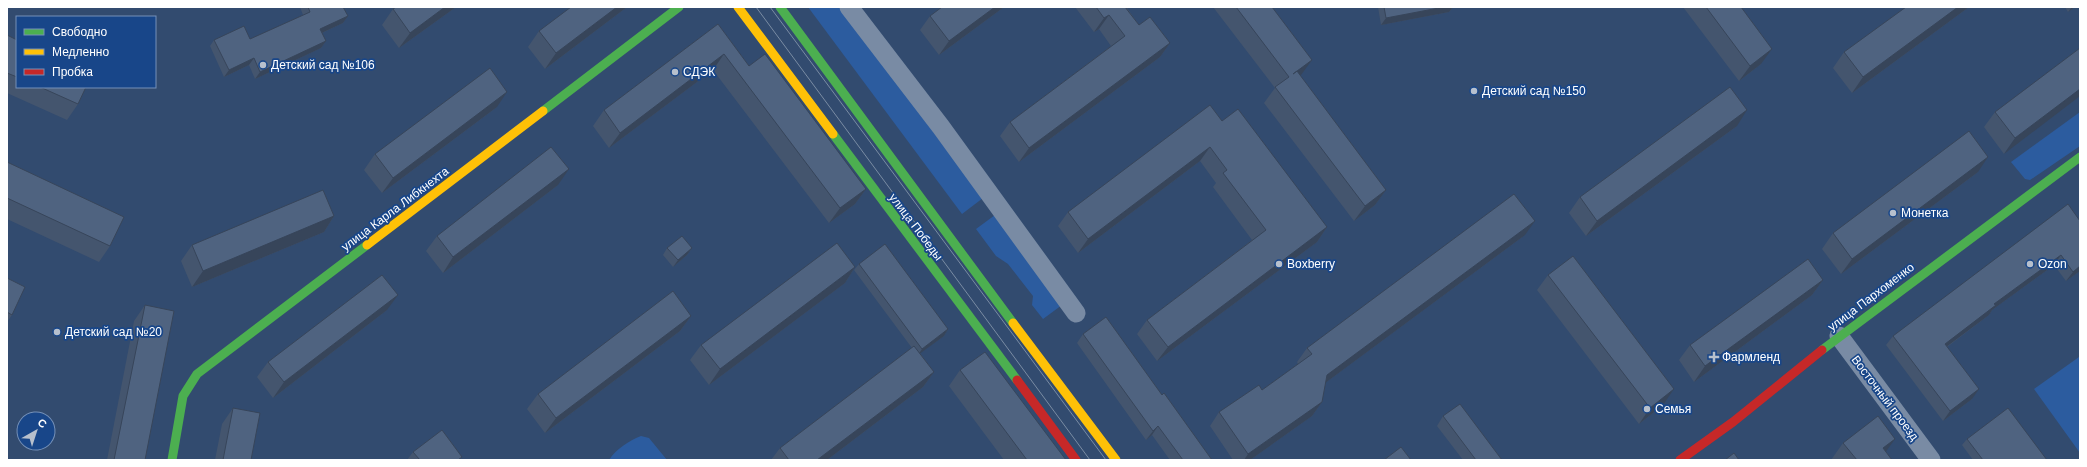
<svg xmlns="http://www.w3.org/2000/svg" width="2087" height="467" font-family="Helvetica,sans-serif">
	<style>
		.green { fill: #2c5c9f }
		.lines { fill: none; stroke-linecap: round; stroke-linejoin: round }
		.street { stroke: #798ba4; stroke-width: 19 }
		.fast { stroke: #4caf50; stroke-width: 9 }
		.slow { stroke: #ffc107; stroke-width: 9 }
		.jam { stroke: #c62828; stroke-width: 9 }
		.tram { stroke: #7a8ca3; stroke-width: 1 }
		.wall { fill: #44556e }
		.shaded-wall { fill: #37455a }
		.building { fill: #4f6380; stroke: #37455a }
		.poi-dot { fill: #b7c0cd; stroke: #184689; stroke-width: 1.5 }
		.labels { text-anchor: middle; stroke-width: 3.5; stroke-linejoin: round; paint-order: stroke }
		.poi-label { font-size: 12px; fill: #fff; stroke: #184689; text-anchor: start }
		.street-label { font-size: 12px; fill: #fff; stroke: #184689 }
	</style>
	<rect width="100%" height="100%" fill="#324b6f"/>
	<g class="green">
		<polygon points="808,7 840,7 983,198 962,214"/>
		<polygon points="2080,112 2080,146 2030,180 2025,179 2011,162"/>
		<polygon points="995,215 1062,305 1043,319 1032,305 1033,296 1008,264 996,256 976,229"/>
		<polygon points="2079,357 2080,359 2080,453 2034,389"/>
		<path d="M641,436L649,438L667,460H609C615,450 630,440 641,436Z"/>
	</g>
	<g class="lines">
		<g class="street">
			<polyline points="849,7 941,127 1076,313"/>
			<polyline points="1839,336 1931,460"/>
		</g>
		<g class="fast">
			<polyline points="780,7 1013,323"/>
			<polyline points="543,111 679,7"/>
			<polyline points="833,134 1017,380"/>
			<polyline points="1822,350 2080,157"/>
			<polyline points="172,460 183,396 197,374 367,245"/>
		</g>
		<g class="slow">
			<polyline points="738,7 833,134"/>
			<polyline points="367,245 543,111"/>
			<polyline points="1013,323 1116,460"/>
		</g>
		<g class="jam">
			<polyline points="1017,380 1076,460"/>
			<polyline points="1680,460 1733,422 1822,350"/>
		</g>
		<g class="tram">
			<polyline points="756,7 1090,460"/>
			<polyline points="770,7 1106,460"/>
		</g>
	</g>
	<g class="wall">
		<polygon points="300,7 343,7 348,16 343,23 322,33 326,41 321,48 255,79 249,65 224,77 210,46 214,40 250,39 303,15"/>
		<polygon points="396,7 456,7 399,48 382,25 393,9"/>
		<polygon points="627,7 545,69 528,47 539,31"/>
		<polygon points="1004,7 939,55 920,30 930,16"/>
		<polygon points="1075,7 1128,7 1127,8 1139,25 1170,43 1160,57 1019,162 1000,136 1010,122 1111,46 1099,29 1094,32"/>
		<polygon points="1213,7 1272,7 1300,76 1386,190 1375,205 1354,221 1264,103 1275,88"/>
		<polygon points="1378,7 1453,7 1449,12 1381,25"/>
		<polygon points="1683,7 1741,7 1761,64 1739,81"/>
		<polygon points="1969,7 1852,93 1833,68 1844,52"/>
		<polygon points="2065,7 2075,7 2068,12"/>
		<polygon points="718,24 749,66 866,189 855,204 829,223 713,70 609,148 593,126 604,110"/>
		<polygon points="7,35 17,40 17,87 86,87 78,104 67,120 7,93"/>
		<polygon points="2080,48 2004,154 1984,127 1995,112"/>
		<polygon points="497,107 382,193 364,170 375,154"/>
		<polygon points="1222,121 1327,227 1317,242 1157,361 1137,334 1147,320 1252,240 1213,187 1216,183 1200,161 1078,253 1058,226 1068,212"/>
		<polygon points="1737,126 1586,236 1569,213 1580,197"/>
		<polygon points="7,162 110,246 99,262 7,219"/>
		<polygon points="1978,172 1841,274 1822,249 1833,233"/>
		<polygon points="558,185 443,273 426,251 437,236"/>
		<polygon points="334,216 324,232 192,287 181,261 192,245"/>
		<polygon points="2080,221 2080,271 2066,281 2054,265 1992,310 1989,315 1947,347 1972,399 1943,421 1886,345 1893,336"/>
		<polygon points="1525,235 1325,383 1322,402 1312,416 1250,460 1233,460 1210,426 1219,412 1262,390 1298,364 1297,362 1307,348"/>
		<polygon points="667,248 692,248 687,255 673,267 663,255"/>
		<polygon points="859,264 948,329 944,336 920,353 934,372 923,387 827,460 771,460 780,448 912,348 854,270"/>
		<polygon points="855,267 845,283 709,385 690,360 701,345"/>
		<polygon points="1548,275 1663,405 1639,424 1537,290"/>
		<polygon points="7,278 12,315 7,322"/>
		<polygon points="1823,280 1812,295 1694,382 1679,360 1690,345"/>
		<polygon points="145,305 145,460 107,460 134,321"/>
		<polygon points="387,310 273,398 257,377 268,362"/>
		<polygon points="691,316 680,331 545,433 527,409 538,394"/>
		<polygon points="1083,334 1162,395 1212,460 1170,460 1152,435 1146,440 1077,343"/>
		<polygon points="960,370 1066,460 1004,460 949,386"/>
		<polygon points="233,408 251,460 215,460 222,424"/>
		<polygon points="1443,416 1502,460 1463,460 1437,426"/>
		<polygon points="1967,439 2047,460 1973,460 1962,445"/>
		<polygon points="1843,443 1886,452 1892,460 1831,460"/>
		<polygon points="413,452 460,460 407,460"/>
	</g>
	<g class="shaded-wall">
		<polygon points="445,7 456,7 399,48 410,33"/>
		<polygon points="617,7 627,7 545,69 556,53"/>
		<polygon points="995,7 1004,7 939,55 949,41"/>
		<polygon points="1444,7 1453,7 1449,12 1381,25 1386,18"/>
		<polygon points="1958,7 1969,7 1852,93 1863,77"/>
		<polygon points="2072,7 2075,7 2068,12"/>
		<polygon points="1109,15 1099,29 1094,32 1104,18"/>
		<polygon points="348,16 343,23 315,36 320,29"/>
		<polygon points="326,41 321,48 255,79 260,72"/>
		<polygon points="1170,43 1160,57 1019,162 1029,148"/>
		<polygon points="1772,49 1761,64 1739,81 1750,66"/>
		<polygon points="724,54 713,70 609,148 620,133"/>
		<polygon points="254,58 249,65 224,77 229,70"/>
		<polygon points="1312,60 1301,75 1282,90 1293,74"/>
		<polygon points="2080,89 2080,96 2004,154 2015,138"/>
		<polygon points="507,92 497,107 382,193 393,178"/>
		<polygon points="1747,110 1737,126 1586,236 1597,221"/>
		<polygon points="1210,147 1200,161 1078,253 1088,239"/>
		<polygon points="1988,157 1978,172 1841,274 1852,259"/>
		<polygon points="569,169 558,185 443,273 453,257"/>
		<polygon points="866,189 855,204 829,223 840,208"/>
		<polygon points="1386,190 1375,205 1354,221 1365,206"/>
		<polygon points="334,216 324,232 192,287 203,271"/>
		<polygon points="1535,221 1525,235 1317,389 1327,375"/>
		<polygon points="1327,227 1317,242 1157,361 1168,347"/>
		<polygon points="692,248 687,255 673,267 678,260"/>
		<polygon points="2061,255 2054,265 1992,310 1989,315 1938,353 1945,344 1994,304"/>
		<polygon points="2080,266 2080,271 2066,281 2073,272"/>
		<polygon points="855,267 845,283 709,385 720,369"/>
		<polygon points="1823,280 1812,295 1694,382 1705,366"/>
		<polygon points="398,295 387,310 273,398 284,382"/>
		<polygon points="691,316 680,331 545,433 556,418"/>
		<polygon points="948,329 944,336 918,355 922,349"/>
		<polygon points="934,372 923,387 827,460 817,460"/>
		<polygon points="1674,389 1663,405 1639,424 1650,408"/>
		<polygon points="1979,389 1972,399 1943,421 1950,411"/>
		<polygon points="1322,402 1312,416 1250,460 1244,460 1248,454"/>
		<polygon points="1158,426 1152,435 1146,440 1153,431"/>
		<polygon points="1895,439 1882,457 1883,448"/>
	</g>
	<g class="building">
		<polygon points="308,7 343,7 348,16 320,29 326,41 260,72 254,58 229,70 214,40 244,26 250,39 310,12"/>
		<polygon points="396,7 445,7 410,33 393,9"/>
		<polygon points="571,7 617,7 556,53 539,31"/>
		<polygon points="942,7 995,7 949,41 930,16"/>
		<polygon points="1096,7 1125,7 1139,25 1150,17 1170,43 1029,148 1010,122 1125,36 1109,15 1104,18"/>
		<polygon points="1236,7 1272,7 1312,60 1293,74 1297,71 1386,190 1365,206 1275,87 1289,77"/>
		<polygon points="1384,7 1444,7 1386,18"/>
		<polygon points="1706,7 1741,7 1772,49 1750,66"/>
		<polygon points="1906,7 1958,7 1863,77 1844,52"/>
		<polygon points="718,24 749,66 765,54 866,189 840,208 724,54 620,133 604,110"/>
		<polygon points="7,35 17,40 17,77 7,73"/>
		<polygon points="2080,48 2080,89 2015,138 1995,112"/>
		<polygon points="490,68 507,92 393,178 375,154"/>
		<polygon points="40,87 86,87 78,104"/>
		<polygon points="1730,87 1747,110 1597,221 1580,197"/>
		<polygon points="1210,105 1222,121 1238,109 1327,227 1168,347 1147,320 1266,230 1223,173 1227,170 1210,147 1088,239 1068,212"/>
		<polygon points="1969,131 1988,157 1852,259 1833,233"/>
		<polygon points="551,147 569,169 453,257 437,236"/>
		<polygon points="7,162 124,217 110,246 7,198"/>
		<polygon points="323,190 334,216 203,271 192,245"/>
		<polygon points="1514,194 1535,221 1327,375 1322,402 1248,454 1219,412 1259,385 1262,390 1312,354 1307,348"/>
		<polygon points="2068,204 2080,221 2080,266 2073,272 2061,255 1994,304 1996,305 1945,344 1979,389 1950,411 1893,336"/>
		<polygon points="682,236 692,248 678,260 667,248"/>
		<polygon points="837,243 855,267 720,369 701,345"/>
		<polygon points="885,244 948,329 922,349 859,264"/>
		<polygon points="1573,256 1674,389 1650,408 1548,275"/>
		<polygon points="1808,259 1823,280 1705,366 1690,345"/>
		<polygon points="382,275 398,295 284,382 268,362"/>
		<polygon points="7,278 25,287 12,315 7,312"/>
		<polygon points="673,291 691,316 556,418 538,394"/>
		<polygon points="145,305 174,311 145,460 114,460"/>
		<polygon points="1106,317 1162,395 1164,393 1212,460 1183,460 1158,426 1153,431 1083,334"/>
		<polygon points="914,346 934,372 817,460 789,460 780,448"/>
		<polygon points="985,352 1066,460 1027,460 960,370"/>
		<polygon points="1460,404 1502,460 1476,460 1443,416"/>
		<polygon points="233,408 260,413 251,460 223,460"/>
		<polygon points="2008,408 2047,460 1983,460 1967,439"/>
		<polygon points="1878,416 1895,439 1883,448 1892,460 1857,460 1843,443"/>
		<polygon points="442,430 462,457 458,460 420,460 413,452"/>
		<polygon points="1401,447 1411,460 1384,460"/>
		<polygon points="1734,453 1739,460 1725,460"/>
	</g>
	<g class="poi-dot">
		<circle cx="263" cy="65" r="4"/>
		<circle cx="675" cy="72" r="4"/>
		<circle cx="1474" cy="91" r="4"/>
		<circle cx="1893" cy="213" r="4"/>
		<circle cx="1279" cy="264" r="4"/>
		<circle cx="2030" cy="264" r="4"/>
		<circle cx="57" cy="332" r="4"/>
		<path d="M1712 351h4v4h4v4h-4v4h-4v-4h-4v-4h4z"/>
		<circle cx="1647" cy="409" r="4"/>
	</g>
	<g class="labels">
		<g class="poi-label">
			<text x="271" y="69">Детский сад №106</text>
			<text x="683" y="76">СДЭК</text>
			<text x="1482" y="95">Детский сад №150</text>
			<text x="1901" y="217">Монетка</text>
			<text x="1287" y="268">Boxberry</text>
			<text x="2038" y="268">Ozon</text>
			<text x="65" y="336">Детский сад №20</text>
			<text x="1722" y="361">Фармленд</text>
			<text x="1655" y="413">Семья</text>
		</g>
		<g class="street-label">
			<text transform="translate(395 209) rotate(-37)" y="4">улица Карла Либкнехта</text>
			<text transform="translate(916 227) rotate(53)" y="4">улица Победы</text>
			<text transform="translate(1871 297) rotate(-37)" y="4">улица Пархоменко</text>
			<text transform="translate(1885 398) rotate(53)" y="4">Восточный проезд</text>
		</g>
	</g>
	<rect width="2087" height="467" fill="none" stroke="#ffffff" stroke-width="16"/>
	<rect x="16" y="16" width="140" height="72" fill="#184689" stroke="#7490b8"/>
	<rect x="24" y="29" width="20" height="6" fill="#4caf50" stroke="#7490b8"/>
	<text x="52" y="36" font-size="12" fill="#ffffff">Свободно</text>
	<rect x="24" y="49" width="20" height="6" fill="#ffc107" stroke="#7490b8"/>
	<text x="52" y="56" font-size="12" fill="#ffffff">Медленно</text>
	<rect x="24" y="69" width="20" height="6" fill="#c62828" stroke="#7490b8"/>
	<text x="52" y="76" font-size="12" fill="#ffffff">Пробка</text>
	<g transform="translate(36 431) rotate(39)"><circle r="19" fill="#184689" stroke="#7490b8"/>
	<path d="M0-3L7 15L0 10L-7 15Z" fill="#b7c0cd"/>
	<text y="-6" font-size="11" font-weight="bold" text-anchor="middle" fill="#ffffff">С</text>
	</g>
</svg>
